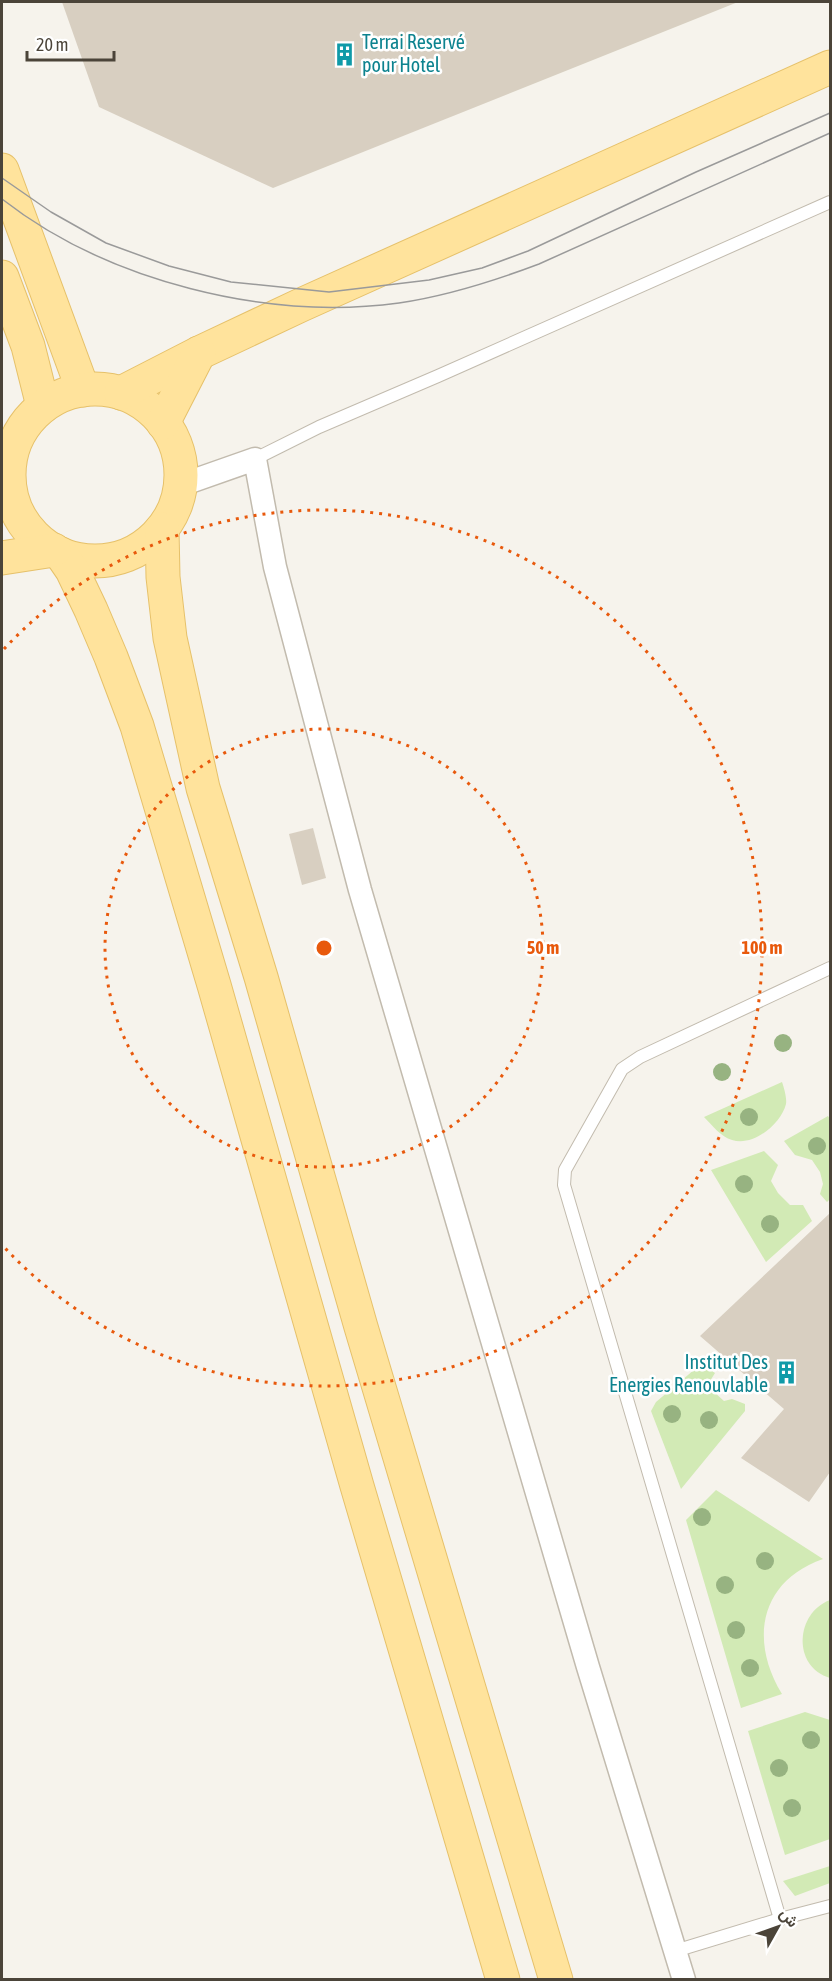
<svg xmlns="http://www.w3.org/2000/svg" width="832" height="1981" font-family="'Asap Condensed',Vazirmatn,sans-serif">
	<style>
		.green { fill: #d2eab5 }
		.building { fill: #d8cfc1 }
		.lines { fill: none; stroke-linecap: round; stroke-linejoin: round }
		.service-casing { stroke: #c2bbae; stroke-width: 14 }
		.minor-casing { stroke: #c2bbae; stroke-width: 25 }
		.primary-casing { stroke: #e6c16a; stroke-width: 35 }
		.service { stroke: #fff; stroke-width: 12 }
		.minor { stroke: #fff; stroke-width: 22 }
		.primary { stroke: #ffe39c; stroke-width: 33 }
		.tram { stroke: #9a9a9a; stroke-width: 1.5 }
		.tree { fill: #97b381 }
		.ring { fill: none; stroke: #e8590c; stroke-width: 3; stroke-dasharray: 3 6 }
		.labels { text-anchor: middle; stroke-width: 5; stroke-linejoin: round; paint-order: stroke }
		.culture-label { font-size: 20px; fill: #0d838f; stroke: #fff; text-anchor: start }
		.centre { fill: #e8590c; stroke: #fff; stroke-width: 3 }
		.ring-label { font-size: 18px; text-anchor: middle; font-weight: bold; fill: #e8590c; stroke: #fff; stroke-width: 5; stroke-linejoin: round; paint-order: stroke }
	</style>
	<rect width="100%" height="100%" fill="#f6f3ec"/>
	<g class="green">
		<path d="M782,1082C784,1088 787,1098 786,1104C781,1124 753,1147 732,1140C721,1137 712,1125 704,1117Z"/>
		<polygon points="828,1116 830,1119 830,1199 827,1202 820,1194 823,1184 820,1172 812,1160 795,1155 784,1141"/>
		<polygon points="764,1151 778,1165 771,1181 778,1193 790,1205 803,1205 812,1221 766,1262 711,1170"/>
		<polygon points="701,1364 715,1373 710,1381 714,1392 724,1401 732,1399 745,1404 745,1411 681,1489 651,1411 656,1402"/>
		<path d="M716,1490L823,1559C760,1581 749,1640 782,1694L741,1708L686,1520Z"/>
		<path d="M830,1600V1678C792,1667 795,1613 830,1600Z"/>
		<polygon points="805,1712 830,1720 830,1839 785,1855 748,1731"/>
		<polygon points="830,1866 830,1883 795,1896 783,1881"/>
	</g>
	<g class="building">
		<polygon points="62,2 738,2 273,188 99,107"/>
		<polygon points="313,828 326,878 302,885 289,834"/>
		<polygon points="830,1213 830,1472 809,1502 741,1458 784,1409 700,1336"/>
	</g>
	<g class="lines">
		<defs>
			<g id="service">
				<polyline points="255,459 319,427 438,376 830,202"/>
				<polyline points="780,1919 564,1185 565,1170 622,1069 640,1057 830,968"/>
				<polyline points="675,1951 780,1919 830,1906"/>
			</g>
			<polyline id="minor" points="181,485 255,459 275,567 360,890 588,1667 684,1980"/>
			<g id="primary">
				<polyline points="2,170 83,390"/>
				<polyline points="2,277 28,346 43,406"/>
				<circle cx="95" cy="475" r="86"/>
				<polyline points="121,393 199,353 301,305 830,67"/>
				<polyline points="163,423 199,353"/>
				<polyline points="162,529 163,577 170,638 203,788 261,977 361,1327 556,1980"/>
				<polyline points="61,554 72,570 91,610 111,657 137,726 214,985 357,1486 503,1980"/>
				<polyline points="2,558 54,550"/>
			</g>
		</defs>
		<use href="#service" class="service-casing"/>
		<use href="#minor" class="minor-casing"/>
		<use href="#primary" class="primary-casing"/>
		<use href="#service" class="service"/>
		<use href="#minor" class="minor"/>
		<use href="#primary" class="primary"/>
		<g class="tram">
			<polyline points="2,178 51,212 106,243 169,266 231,282 329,292 429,280 482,268 528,251 696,172 830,113"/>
			<path d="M2,199C107,281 266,321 399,303C447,296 494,281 539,264L830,133"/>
		</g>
	</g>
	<g class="tree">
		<circle cx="783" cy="1043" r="9"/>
		<circle cx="722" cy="1072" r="9"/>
		<circle cx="749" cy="1117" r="9"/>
		<circle cx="817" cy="1146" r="9"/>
		<circle cx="744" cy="1184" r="9"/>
		<circle cx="770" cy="1224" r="9"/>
		<circle cx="672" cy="1414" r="9"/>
		<circle cx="709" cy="1420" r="9"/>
		<circle cx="702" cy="1517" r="9"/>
		<circle cx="765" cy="1561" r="9"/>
		<circle cx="725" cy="1585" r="9"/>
		<circle cx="736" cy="1630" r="9"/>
		<circle cx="750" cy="1668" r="9"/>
		<circle cx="811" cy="1740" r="9"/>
		<circle cx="779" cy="1768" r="9"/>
		<circle cx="792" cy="1808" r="9"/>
	</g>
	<g class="ring">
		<circle cx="324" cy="948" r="219"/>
		<path d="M4 649A438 438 0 1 1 4 1247"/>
	</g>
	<defs>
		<symbol id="building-bare" viewBox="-9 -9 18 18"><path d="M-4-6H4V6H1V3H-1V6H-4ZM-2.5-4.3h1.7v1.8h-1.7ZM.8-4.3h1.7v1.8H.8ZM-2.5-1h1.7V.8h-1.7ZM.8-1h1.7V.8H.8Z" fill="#0f9aa8" stroke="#fff" stroke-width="2.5" paint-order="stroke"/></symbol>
	</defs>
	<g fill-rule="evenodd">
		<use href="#building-bare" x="328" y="38" width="33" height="33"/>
		<use href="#building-bare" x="770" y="1356" width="33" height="33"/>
	</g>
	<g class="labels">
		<g class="culture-label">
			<text x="362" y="49">Terrai Reservé<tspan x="362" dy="23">pour Hotel</tspan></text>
			<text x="768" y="1369" text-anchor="end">Institut Des<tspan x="768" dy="23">Energies Renouvlable</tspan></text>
		</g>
	</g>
	<circle cx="324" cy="948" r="9" class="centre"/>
	<g class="ring-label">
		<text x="543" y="954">50 m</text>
		<text x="762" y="954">100 m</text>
	</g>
	<rect width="832" height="1981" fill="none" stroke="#4b4439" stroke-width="6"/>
	<g transform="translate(778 1927) rotate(50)" stroke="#ffffff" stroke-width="4.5" paint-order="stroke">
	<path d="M0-4.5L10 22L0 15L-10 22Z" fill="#4b4439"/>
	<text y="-9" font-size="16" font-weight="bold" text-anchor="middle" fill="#4b4439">ش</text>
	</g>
	<path d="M27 51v9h87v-9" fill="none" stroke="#4b4439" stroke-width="3"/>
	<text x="36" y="51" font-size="18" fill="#4b4439" stroke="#ffffff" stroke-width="4.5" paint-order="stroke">20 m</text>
</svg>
